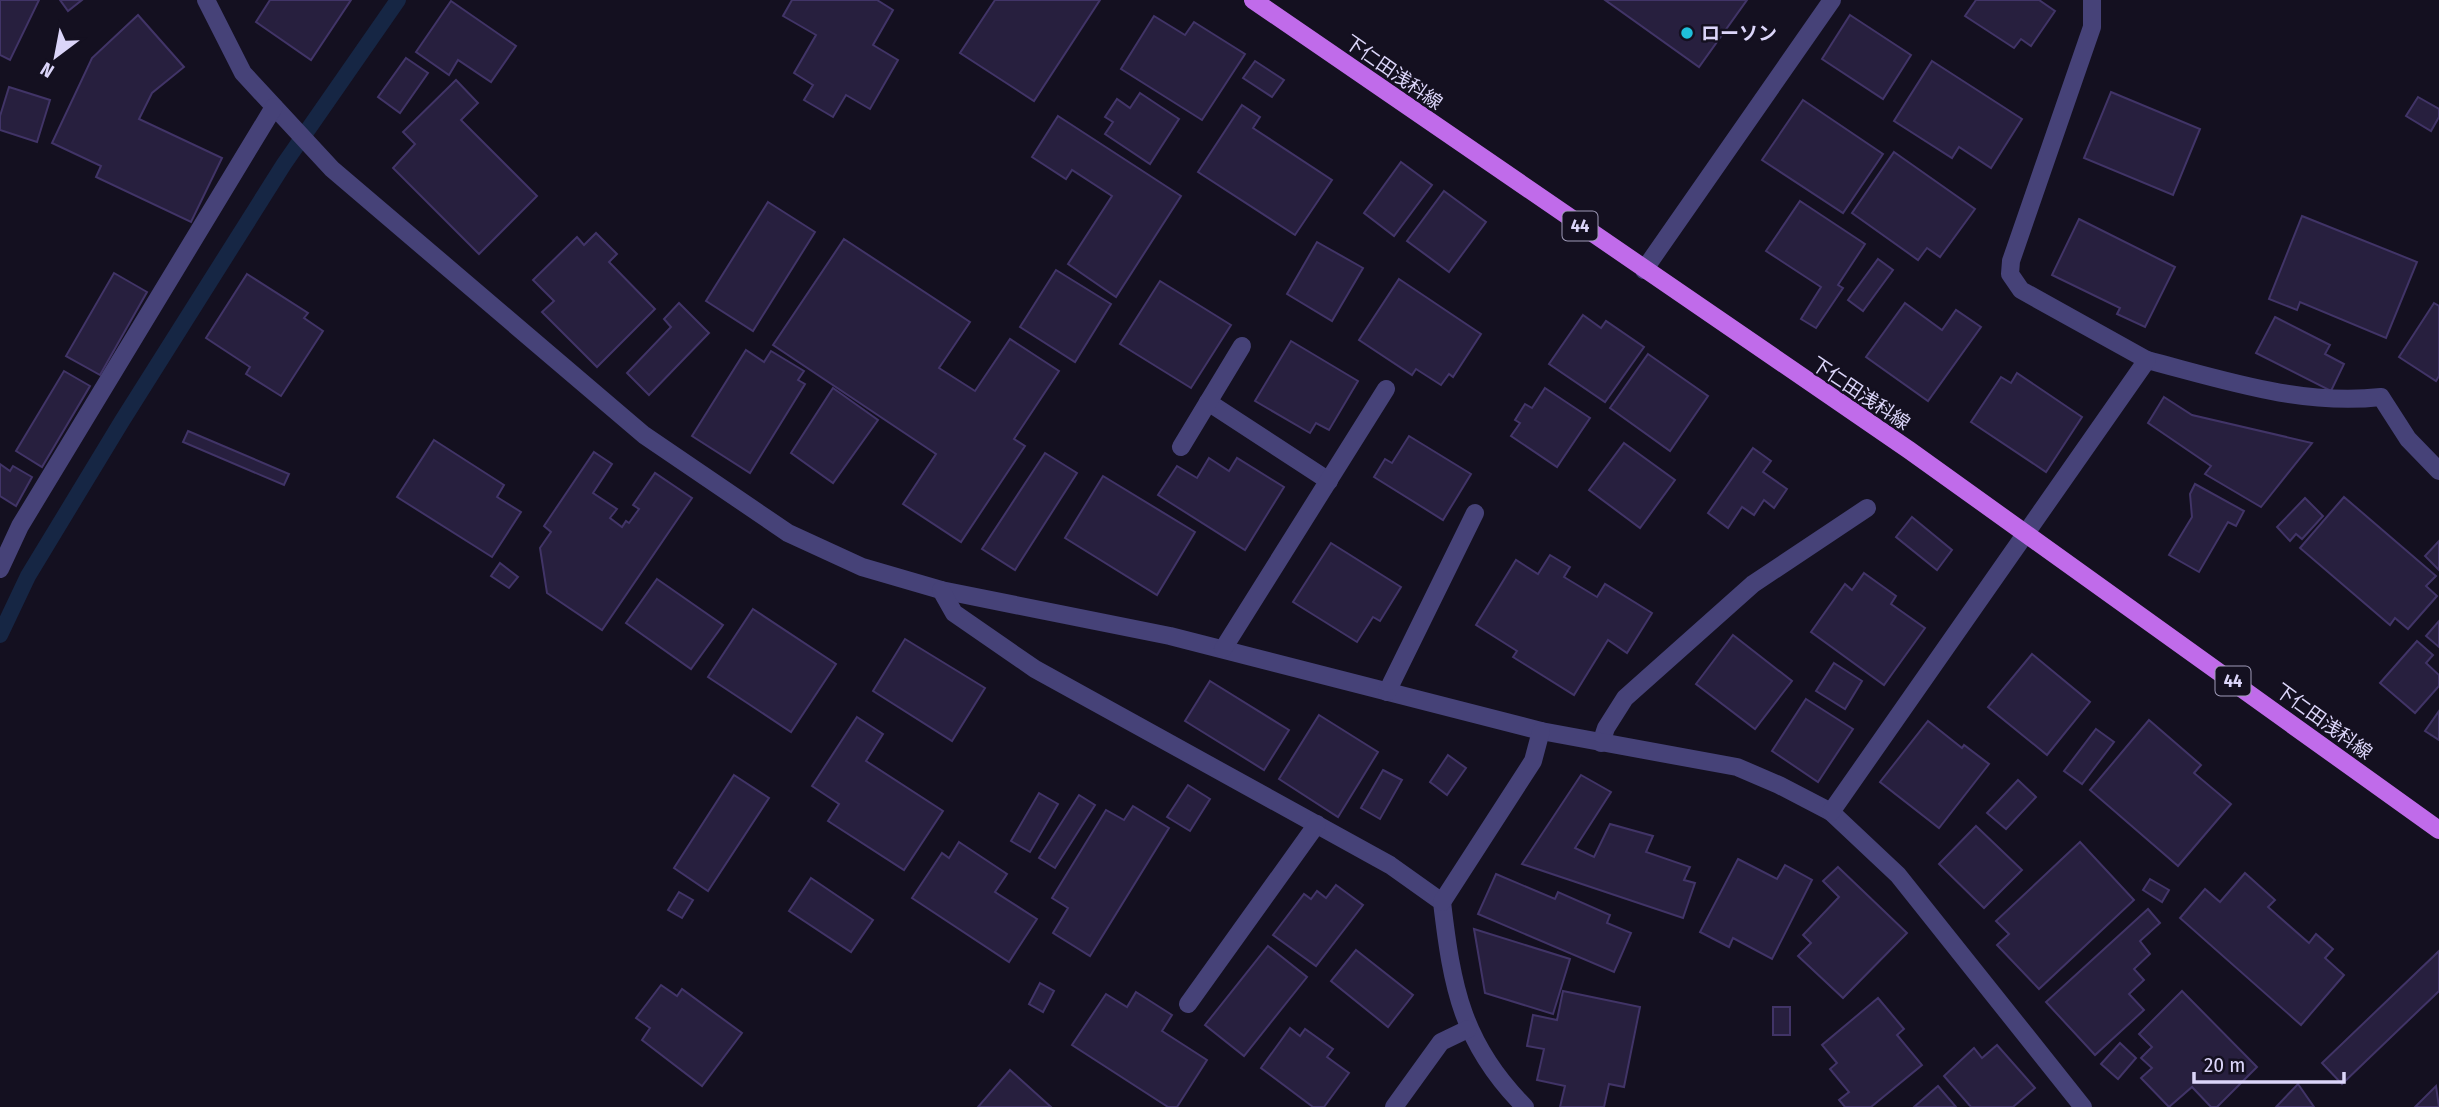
<svg xmlns="http://www.w3.org/2000/svg" width="2439" height="1107" font-family="'Fira Sans Condensed','Noto Sans JP',sans-serif">
	<style>
		.lines { fill: none; stroke-linecap: round; stroke-linejoin: round }
		.stream { stroke: #162644; stroke-width: 16 }
		.building { fill: #271f3e; stroke: #413467; stroke-width: 2 }
		.lane { stroke: #464278; stroke-width: 18 }
		.street { stroke: #464278; stroke-width: 18 }
		.primary { stroke: #c06bea; stroke-width: 18 }
		.poi-dot { fill: #1fbfdb; stroke: #141020; stroke-width: 2.5 }
		.labels { text-anchor: middle; stroke-width: 5; stroke-linejoin: round; paint-order: stroke }
		.shield { fill: #141020; stroke: #9f9ab8; stroke-width: 2 }
		.shield-label { font-size: 18px; font-weight: bold; fill: #dbd5f9 }
		.poi-label { font-size: 19px; font-weight: bold; fill: #dbd5f9; stroke: #141020; text-anchor: start }
		.street-label { font-size: 19px; fill: #dbd5f9; stroke: #141020 }
	</style>
	<rect width="100%" height="100%" fill="#141020"/>
	<g class="lines">
		<polyline class="stream" points="0,635 28,576 122,421 284,164 398,0"/>
	</g>
	<g class="building">
		<polygon points="0,0 39,0 10,60 0,55"/>
		<polygon points="60,0 82,0 68,11"/>
		<polygon points="270,0 351,0 311,60 256,22"/>
		<polygon points="792,0 877,0 893,10 873,45 898,60 870,109 846,95 833,117 804,100 813,85 794,73 816,35 783,16"/>
		<polygon points="995,0 1100,0 1034,101 960,53"/>
		<polygon points="1605,0 1747,0 1699,67"/>
		<polygon points="1976,0 2039,0 2055,11 2031,46 2021,39 2014,48 1965,16"/>
		<polygon points="451,1 516,46 491,82 458,60 449,75 416,52"/>
		<polygon points="138,15 184,67 152,93 139,119 222,158 191,222 96,177 101,166 52,143 92,58"/>
		<polygon points="1850,15 1911,55 1883,99 1822,59"/>
		<polygon points="1154,16 1185,35 1194,22 1245,54 1202,120 1121,69"/>
		<polygon points="406,58 428,73 400,113 378,97"/>
		<polygon points="1255,61 1284,80 1272,97 1243,78"/>
		<polygon points="1932,61 2022,119 1991,168 1959,147 1952,158 1894,121"/>
		<polygon points="456,80 478,103 461,120 537,196 479,254 393,168 415,144 403,132"/>
		<polygon points="9,87 50,100 37,142 0,130 0,116"/>
		<polygon points="2111,92 2200,129 2173,195 2084,158"/>
		<polygon points="1140,93 1179,119 1150,164 1105,134 1113,122 1105,117 1117,99 1130,108"/>
		<polygon points="2418,97 2439,109 2439,117 2431,131 2406,116"/>
		<polygon points="1803,100 1883,154 1843,213 1762,160"/>
		<polygon points="1242,105 1260,117 1253,128 1332,180 1295,235 1198,172"/>
		<polygon points="1058,116 1181,196 1116,297 1068,264 1112,196 1072,170 1066,179 1032,157"/>
		<polygon points="1894,152 1975,209 1940,257 1927,248 1918,260 1852,213"/>
		<polygon points="1401,162 1432,185 1394,236 1364,213"/>
		<polygon points="1444,191 1486,222 1449,272 1407,241"/>
		<polygon points="1800,201 1865,244 1838,285 1843,288 1816,328 1801,319 1821,287 1766,251"/>
		<polygon points="768,202 815,232 753,331 706,301"/>
		<polygon points="2302,216 2417,262 2386,338 2300,302 2297,310 2269,299"/>
		<polygon points="2079,219 2175,267 2145,327 2117,314 2120,308 2052,275"/>
		<polygon points="596,233 617,254 609,262 655,309 597,367 542,312 554,301 533,280 577,237 584,245"/>
		<polygon points="844,239 970,322 939,368 975,391 1010,339 1059,371 1014,439 1025,446 961,542 903,504 936,454 773,345"/>
		<polygon points="1317,242 1363,268 1332,321 1287,294"/>
		<polygon points="1878,259 1893,270 1863,311 1848,300"/>
		<polygon points="1056,270 1111,304 1075,362 1020,327"/>
		<polygon points="114,273 147,292 100,375 66,356"/>
		<polygon points="247,274 308,313 304,318 323,331 281,396 246,374 250,367 206,338"/>
		<polygon points="1399,279 1481,334 1453,377 1449,374 1441,385 1416,369 1412,375 1359,340"/>
		<polygon points="1160,281 1231,325 1191,388 1120,344"/>
		<polygon points="679,303 709,333 649,395 627,373 671,327 664,319"/>
		<polygon points="1905,303 1942,330 1956,310 1981,327 1928,401 1866,357"/>
		<polygon points="2434,303 2439,306 2439,376 2436,381 2399,357"/>
		<polygon points="1583,315 1601,328 1606,321 1644,347 1605,402 1549,364"/>
		<polygon points="2275,317 2330,345 2325,354 2344,364 2331,391 2256,353"/>
		<polygon points="1291,341 1358,381 1329,430 1316,423 1310,433 1255,401"/>
		<polygon points="746,350 764,362 771,351 804,371 798,380 805,384 750,473 692,436"/>
		<polygon points="1648,354 1708,396 1670,451 1610,408"/>
		<polygon points="64,371 90,386 42,467 16,451"/>
		<polygon points="2017,373 2082,417 2046,472 1971,422 2001,377 2011,383"/>
		<polygon points="833,388 878,420 833,483 791,453"/>
		<polygon points="1545,388 1590,418 1557,467 1511,436 1520,423 1515,420 1525,404 1532,408"/>
		<polygon points="2164,397 2192,415 2312,443 2261,507 2205,474 2211,466 2148,423"/>
		<polygon points="188,431 289,474 284,485 183,442"/>
		<polygon points="1409,436 1471,474 1443,520 1374,477 1385,459 1392,463"/>
		<polygon points="434,440 504,485 497,497 521,512 492,557 397,497"/>
		<polygon points="1624,443 1675,480 1640,528 1589,490"/>
		<polygon points="1753,448 1771,461 1763,472 1787,489 1774,508 1764,500 1754,515 1742,507 1728,528 1708,513"/>
		<polygon points="594,452 612,464 593,493 617,509 610,518 622,527 626,521 629,523 639,509 633,505 655,473 692,498 602,630 547,593 540,548 551,532 544,526"/>
		<polygon points="1045,453 1077,473 1015,570 982,549"/>
		<polygon points="1209,458 1229,471 1237,458 1284,487 1245,550 1158,495 1177,466 1197,478"/>
		<polygon points="0,464 10,471 13,466 32,477 16,506 0,496"/>
		<polygon points="1103,476 1195,532 1157,595 1065,538"/>
		<polygon points="2195,484 2244,511 2236,526 2228,522 2199,572 2169,555 2192,517 2190,494"/>
		<polygon points="2344,497 2436,576 2426,586 2437,596 2408,629 2395,618 2390,625 2300,548"/>
		<polygon points="2305,498 2323,516 2302,539 2296,534 2290,541 2277,527"/>
		<polygon points="1912,517 1952,550 1937,570 1896,537"/>
		<polygon points="2439,541 2439,570 2425,556"/>
		<polygon points="1331,543 1401,587 1380,621 1373,617 1357,642 1293,602"/>
		<polygon points="1550,555 1570,567 1564,577 1597,597 1605,584 1652,613 1627,653 1608,640 1574,695 1513,657 1517,651 1476,625 1516,560 1538,574"/>
		<polygon points="500,563 518,577 509,588 491,576"/>
		<polygon points="1864,573 1896,596 1891,604 1925,628 1884,685 1811,632 1845,584 1852,590"/>
		<polygon points="657,579 723,625 691,669 626,623"/>
		<polygon points="753,609 836,664 791,732 708,677"/>
		<polygon points="2439,621 2439,647 2426,636"/>
		<polygon points="1733,635 1792,681 1755,729 1696,684"/>
		<polygon points="905,639 985,688 952,741 873,691"/>
		<polygon points="2417,641 2433,655 2426,663 2439,675 2439,686 2415,713 2380,683"/>
		<polygon points="2032,654 2090,702 2047,755 1988,707"/>
		<polygon points="1834,663 1862,681 1845,709 1816,691"/>
		<polygon points="1210,681 1289,730 1264,770 1185,721"/>
		<polygon points="1806,699 1853,729 1818,782 1772,751"/>
		<polygon points="2439,711 2439,740 2425,731"/>
		<polygon points="1319,715 1378,752 1338,817 1279,779"/>
		<polygon points="857,717 883,734 866,761 943,811 904,870 828,821 839,804 812,786"/>
		<polygon points="2149,720 2201,765 2194,773 2231,804 2178,866 2090,790"/>
		<polygon points="1928,721 1962,748 1964,745 1989,764 1939,828 1880,782"/>
		<polygon points="2096,729 2114,742 2082,784 2064,771"/>
		<polygon points="1448,755 1466,768 1447,795 1430,782"/>
		<polygon points="1383,770 1402,780 1380,819 1361,808"/>
		<polygon points="734,775 769,798 708,891 674,868"/>
		<polygon points="1581,775 1611,792 1575,848 1594,857 1610,824 1653,836 1646,852 1690,867 1684,880 1695,883 1683,918 1522,864"/>
		<polygon points="2018,780 2036,797 2006,829 1987,813"/>
		<polygon points="1188,785 1210,799 1190,831 1167,817"/>
		<polygon points="1039,793 1058,804 1030,852 1011,841"/>
		<polygon points="1079,795 1095,805 1055,868 1039,858"/>
		<polygon points="1133,806 1169,828 1090,956 1053,933 1068,908 1052,898 1106,810 1124,820"/>
		<polygon points="1976,826 2022,870 1984,908 1939,864"/>
		<polygon points="959,842 1007,874 995,892 1037,919 1009,962 912,898 942,853 949,858"/>
		<polygon points="2080,842 2134,900 2039,989 1997,945 2009,934 1996,921"/>
		<polygon points="1738,859 1777,879 1785,865 1812,880 1772,959 1733,938 1729,947 1700,932"/>
		<polygon points="1838,867 1907,933 1843,998 1798,956 1811,943 1803,935 1839,897 1823,881"/>
		<polygon points="2245,873 2275,900 2268,907 2309,943 2316,934 2333,949 2325,958 2344,975 2301,1025 2180,918 2205,889 2220,902"/>
		<polygon points="1496,874 1555,899 1558,892 1610,915 1607,923 1631,933 1614,972 1478,914"/>
		<polygon points="811,878 873,920 851,952 789,911"/>
		<polygon points="2150,879 2169,890 2162,902 2143,890"/>
		<polygon points="1336,885 1363,905 1316,966 1273,935 1304,894 1311,899 1317,891 1326,898"/>
		<polygon points="679,892 693,900 682,918 668,910"/>
		<polygon points="2148,909 2160,923 2140,941 2150,954 2134,969 2144,980 2129,994 2144,1010 2095,1055 2046,1002"/>
		<polygon points="1474,929 1570,959 1553,1014 1485,993"/>
		<polygon points="1268,946 1307,977 1244,1056 1205,1025"/>
		<polygon points="1356,950 1413,995 1388,1027 1331,981"/>
		<polygon points="2439,951 2439,991 2342,1084 2322,1063"/>
		<polygon points="1040,983 1054,991 1043,1012 1029,1004"/>
		<polygon points="661,985 677,996 682,989 742,1033 702,1086 642,1040 650,1028 636,1018"/>
		<polygon points="1563,991 1640,1007 1624,1087 1609,1084 1604,1107 1560,1107 1565,1086 1537,1080 1544,1049 1527,1046 1533,1015 1557,1020"/>
		<polygon points="2182,991 2257,1067 2217,1107 2211,1107 2192,1087 2169,1107 2141,1078 2152,1068 2141,1058 2152,1047 2139,1034"/>
		<polygon points="1136,992 1172,1015 1162,1031 1207,1060 1177,1107 1168,1107 1072,1045 1106,994 1127,1007"/>
		<polygon points="1878,998 1904,1029 1897,1035 1922,1065 1871,1107 1845,1107 1839,1100 1849,1092 1830,1069 1837,1063 1822,1045"/>
		<rect x="1773" y="1007" width="17" height="28"/>
		<polygon points="1290,1028 1300,1036 1305,1029 1333,1049 1327,1057 1349,1073 1324,1107 1313,1107 1261,1068"/>
		<polygon points="2120,1043 2136,1058 2118,1079 2101,1064"/>
		<polygon points="1997,1045 2035,1088 2013,1107 1971,1107 1944,1076 1974,1048 1982,1058"/>
		<polygon points="1010,1070 1051,1107 978,1107"/>
		<polygon points="2298,1084 2314,1107 2276,1107"/>
		<polygon points="1938,1086 1956,1107 1914,1107"/>
		<polygon points="2436,1086 2439,1107 2415,1107"/>
	</g>
	<g class="lines">
		<polyline class="lane" points="1601,743 1606,728 1625,698 1753,584 1867,508"/>
		<g class="street">
			<polyline points="206,0 243,73 332,169 644,435 788,533 862,567 941,590 1170,636 1541,731 1737,767 1779,785 1831,812 1898,875 2083,1107"/>
			<polyline points="1644,270 1832,0"/>
			<path d="M2147,360C2224,380 2301,406 2381,397L2408,439L2439,471"/>
			<polyline points="1208,402 1329,481"/>
			<polyline points="1181,447 1242,346"/>
			<polyline points="0,569 20,526 274,107"/>
			<path d="M941,590L954,613L1035,669L1390,865L1442,902C1452,987 1462,1044 1525,1107"/>
			<polyline points="1223,649 1386,389"/>
			<polyline points="1387,692 1475,513"/>
			<polyline points="1831,812 2147,360 2021,290 2010,274 2011,261 2092,27 2092,0"/>
			<polyline points="1442,902 1533,761 1541,731"/>
			<polyline points="1188,1004 1317,824"/>
			<polyline points="1394,1107 1441,1042 1468,1029"/>
		</g>
		<polyline class="primary" points="1253,0 1909,450 2439,830"/>
	</g>
	<circle class="poi-dot" cx="1687" cy="33" r="7"/>
	<g class="labels">
		<g class="shield">
			<rect x="1562.5" y="211.5" width="35" height="29" rx="5"/>
			<rect x="2215.5" y="666.5" width="35" height="29" rx="5"/>
		</g>
		<g class="shield-label">
			<text x="1580" y="232">44</text>
			<text x="2233" y="687">44</text>
		</g>
		<g class="poi-label">
			<text x="1701" y="40">ローソン</text>
		</g>
		<g class="street-label">
			<text transform="translate(1394 72) rotate(35)" y="7">下仁田浅科線</text>
			<text transform="translate(1861 393) rotate(34)" y="7">下仁田浅科線</text>
			<text transform="translate(2324 721) rotate(36)" y="7">下仁田浅科線</text>
		</g>
	</g>
	<g transform="translate(56 56) rotate(212)" stroke="#141020" stroke-width="5" paint-order="stroke">
	<path d="M0-5L12 26L0 18L-12 26Z" fill="#dbd5f9"/>
	<text y="-10" font-size="19" font-weight="bold" text-anchor="middle" fill="#dbd5f9">N</text>
	</g>
	<path d="M2194 1072v10h150v-10" fill="none" stroke="#dbd5f9" stroke-width="3.5"/>
	<text x="2204" y="1072" font-size="21" fill="#dbd5f9" stroke="#141020" stroke-width="5" paint-order="stroke">20 m</text>
</svg>
